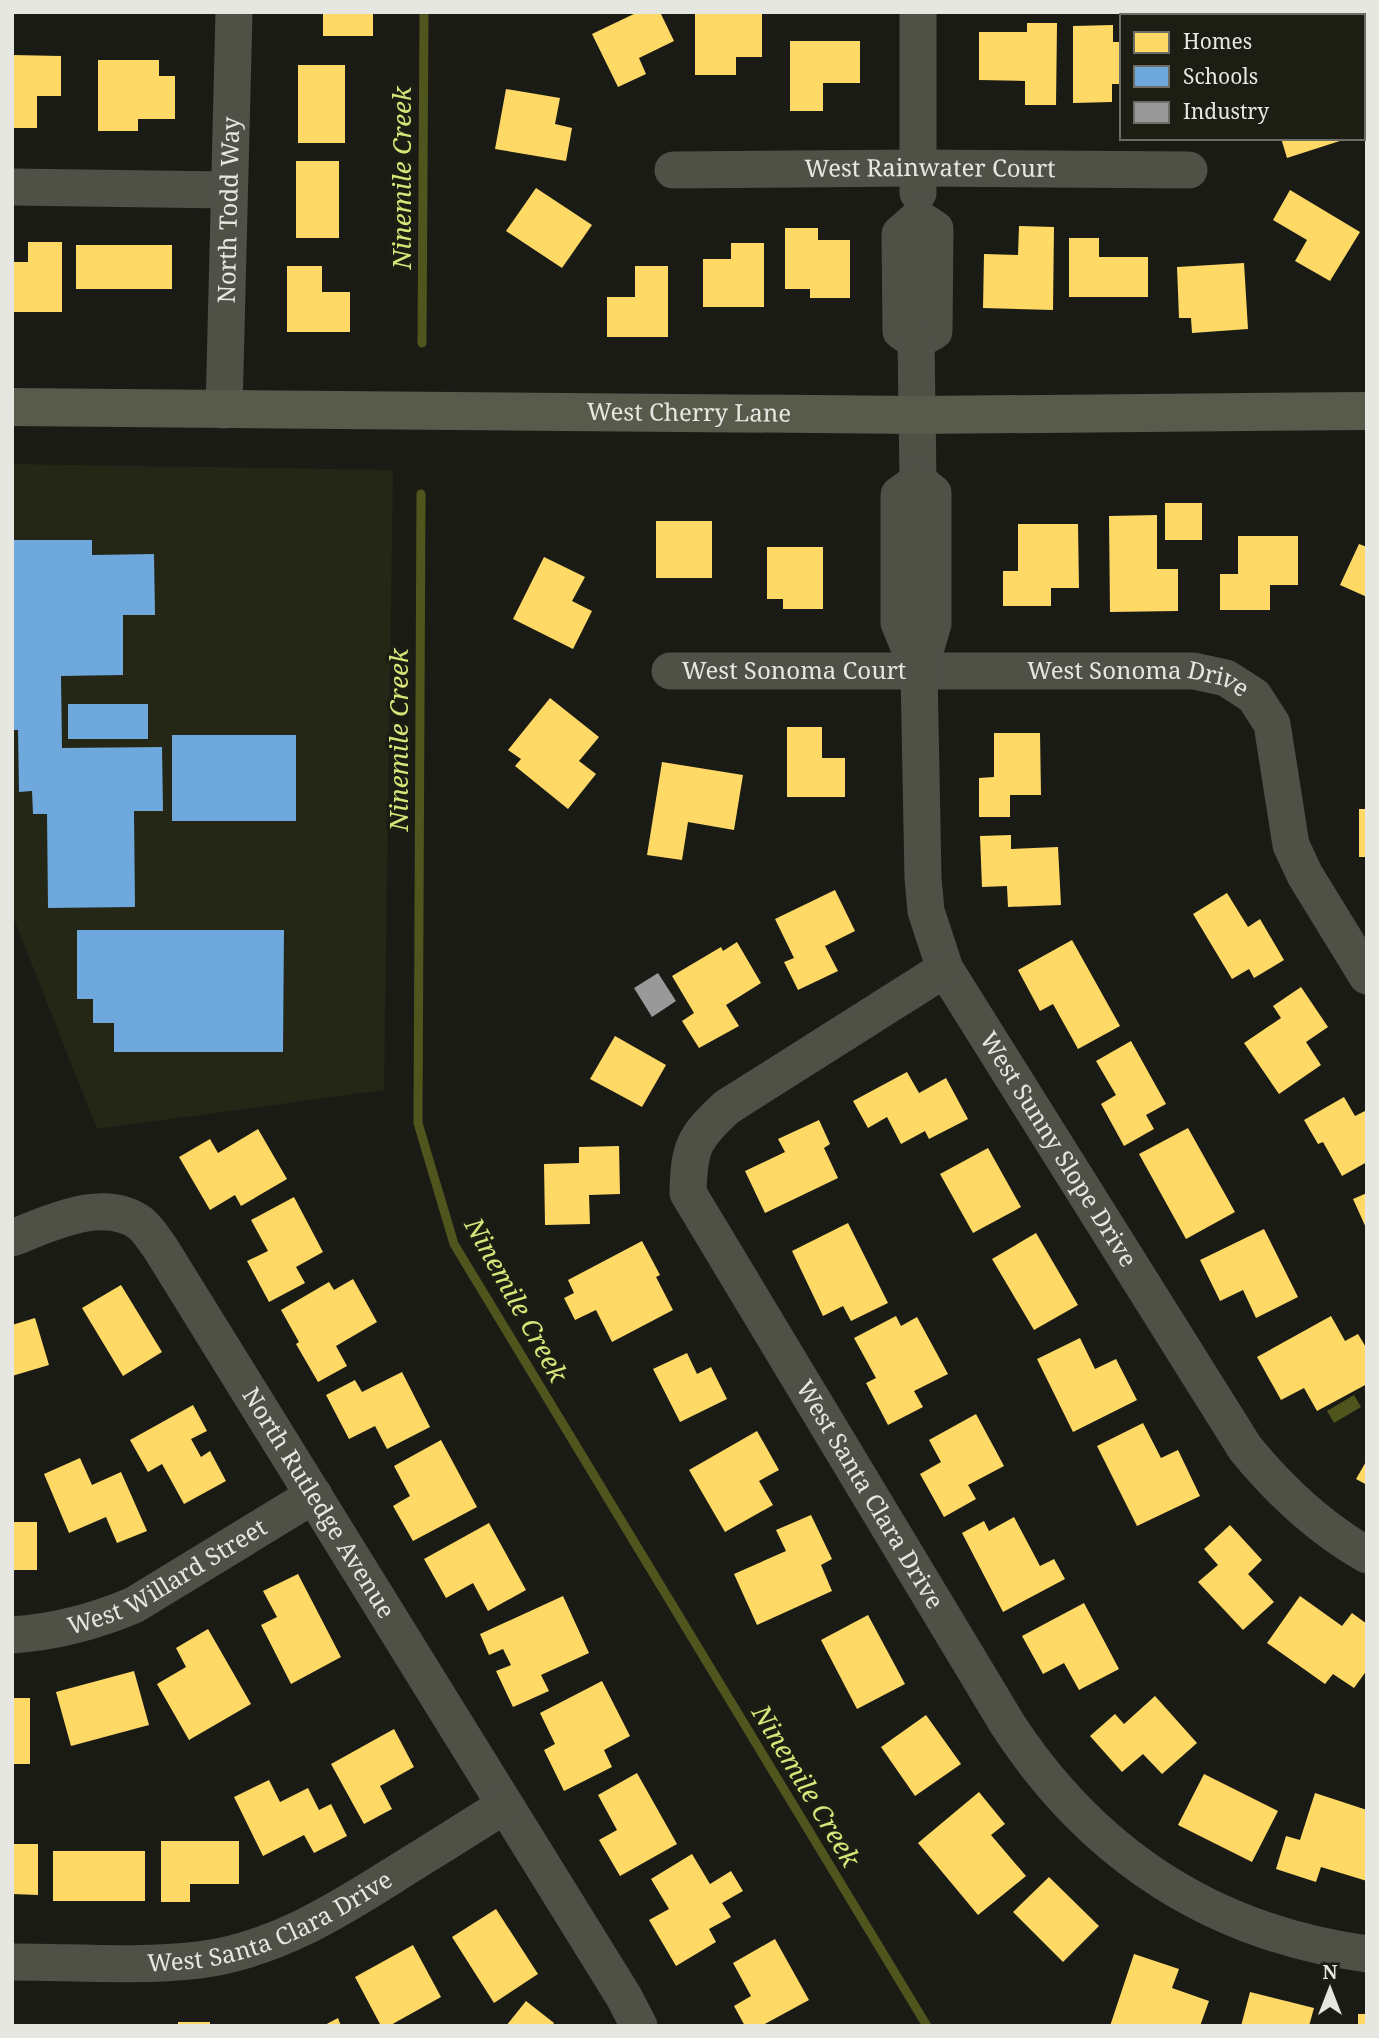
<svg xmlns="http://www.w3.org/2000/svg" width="1379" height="2038" font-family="'Noto Serif',serif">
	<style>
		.built { fill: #242616 }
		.water { fill: #4f551d }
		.homes { fill: #ffd966 }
		.schools { fill: #6fa8dc }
		.industry { fill: #999 }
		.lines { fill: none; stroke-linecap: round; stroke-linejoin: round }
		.stream { stroke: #4f551d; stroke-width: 9 }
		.minor { stroke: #4f5147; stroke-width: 37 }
		.major { stroke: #585a4c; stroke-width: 38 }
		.labels { text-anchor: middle; stroke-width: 7; stroke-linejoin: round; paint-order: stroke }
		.street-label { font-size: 24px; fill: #e6e7e0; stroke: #1c1e13 }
		.water-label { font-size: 26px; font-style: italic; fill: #d8e679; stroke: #1c1e13 }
	</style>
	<rect width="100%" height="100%" fill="#1b1b16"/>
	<polygon class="built" points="12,464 393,470 384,1090 97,1129 12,914"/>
	<polygon class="water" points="1354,1395 1361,1407 1334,1423 1327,1411"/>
	<g class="homes">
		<rect x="323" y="12" width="50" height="24"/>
		<polygon points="638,12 660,12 674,41 639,58 646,74 618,87 592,34"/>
		<polygon points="695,12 762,12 762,57 736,57 736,75 695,75"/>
		<rect x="1162" y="12" width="82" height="4"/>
		<polygon points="1027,23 1057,23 1056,105 1025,105 1025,81 979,80 979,32 1027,32"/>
		<polygon points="1113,25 1113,42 1122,42 1122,84 1112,84 1112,102 1073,103 1073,26"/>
		<polygon points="790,41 860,41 860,83 823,83 823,111 790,111"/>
		<polygon points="12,55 61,56 61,96 37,96 37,128 12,128"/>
		<polygon points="98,60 159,60 159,76 175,76 175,119 138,119 138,131 98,131"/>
		<rect x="298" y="65" width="47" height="78"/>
		<polygon points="506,89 560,98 555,124 572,128 566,161 495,149"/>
		<polygon points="1281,138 1346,138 1346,139 1287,158"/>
		<rect x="296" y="161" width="43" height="77"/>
		<polygon points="536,188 592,225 562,268 506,231"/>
		<polygon points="1290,190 1360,232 1330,281 1295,261 1307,240 1273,220"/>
		<polygon points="1019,226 1054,227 1053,310 983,308 984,254 1018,255"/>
		<polygon points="785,228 818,228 818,240 850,240 850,298 810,298 810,289 785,289"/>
		<polygon points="1069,238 1099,238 1099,257 1148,257 1148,297 1069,297"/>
		<polygon points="28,242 62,242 62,312 12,312 12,262 28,262"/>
		<polygon points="731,243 764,243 764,307 703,307 703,259 731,259"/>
		<rect x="76" y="245" width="96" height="44"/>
		<polygon points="1244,263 1248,329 1192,333 1191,318 1179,318 1177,267"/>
		<polygon points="287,266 322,266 322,292 350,292 350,332 287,332"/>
		<polygon points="635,266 668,266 668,337 607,337 607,297 635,297"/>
		<rect x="1165" y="503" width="37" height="37"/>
		<polygon points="1157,515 1157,569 1178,569 1178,611 1110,612 1109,516"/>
		<rect x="656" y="521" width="56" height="57"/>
		<polygon points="1018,524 1078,524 1079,588 1051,588 1051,606 1003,606 1003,571 1018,571"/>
		<polygon points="1238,536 1298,536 1298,585 1270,585 1270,610 1220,610 1220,574 1238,574"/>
		<polygon points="1359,544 1367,547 1367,597 1340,585"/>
		<polygon points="767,547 823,547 823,609 783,609 783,599 767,599"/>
		<polygon points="544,557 585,577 572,601 592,611 573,649 513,619"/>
		<polygon points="550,698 599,737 579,761 596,774 568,809 515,766 521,759 508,750"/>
		<polygon points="787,727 822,727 822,758 845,758 845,797 787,797"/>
		<polygon points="994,733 1040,733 1041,795 1010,795 1010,817 979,817 979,778 994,777"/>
		<polygon points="662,762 743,775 734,830 688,822 682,860 647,855"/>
		<rect x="1359" y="809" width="8" height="48"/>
		<polygon points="1011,835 1011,849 1058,847 1061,905 1008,907 1007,886 982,887 980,836"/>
		<polygon points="835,890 855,931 825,946 838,971 798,990 784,962 794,958 775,919"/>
		<polygon points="1227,893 1248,927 1260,919 1284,960 1254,978 1249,969 1232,979 1193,914"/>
		<polygon points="1072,940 1120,1026 1078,1049 1053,1004 1040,1011 1018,970"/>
		<polygon points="737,942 761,983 726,1005 739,1026 699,1048 682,1021 694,1013 672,976 721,947 723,951"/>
		<polygon points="1301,987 1328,1027 1306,1042 1321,1065 1279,1094 1244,1043 1281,1018 1273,1006"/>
		<polygon points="615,1036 666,1065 642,1107 590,1079"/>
		<polygon points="1131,1041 1166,1104 1146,1115 1154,1129 1124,1146 1101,1104 1116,1095 1096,1061"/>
		<polygon points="907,1072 919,1093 946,1078 968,1119 929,1139 925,1131 901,1144 887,1117 868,1128 853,1101"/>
		<polygon points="1344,1097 1355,1116 1367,1110 1367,1162 1342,1176 1323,1142 1318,1144 1304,1120"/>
		<polygon points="819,1120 830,1144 824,1148 838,1178 765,1213 745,1171 785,1152 778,1139"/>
		<polygon points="1188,1128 1235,1212 1186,1239 1139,1154"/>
		<polygon points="258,1129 287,1179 241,1206 235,1195 210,1210 179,1157 210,1139 218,1153"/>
		<polygon points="619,1146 620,1194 589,1195 590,1224 545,1225 544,1164 579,1163 579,1147"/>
		<polygon points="988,1148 1021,1207 973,1233 940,1174"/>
		<polygon points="1367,1193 1367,1230 1353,1199"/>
		<polygon points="294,1197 323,1252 296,1267 305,1283 269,1302 247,1261 268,1251 251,1220"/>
		<polygon points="848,1223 888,1303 851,1321 843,1306 823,1316 792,1251"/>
		<polygon points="1264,1229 1298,1297 1256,1318 1243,1290 1220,1301 1200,1260"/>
		<polygon points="1036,1233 1078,1305 1034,1330 992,1259"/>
		<polygon points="642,1241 660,1275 656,1277 673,1310 612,1342 596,1310 575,1320 564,1298 574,1293 568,1280"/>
		<polygon points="353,1279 377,1322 336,1346 347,1366 318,1382 296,1344 299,1342 281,1310 329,1282 334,1290"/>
		<polygon points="121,1285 162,1352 123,1376 82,1308"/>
		<polygon points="896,1316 901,1326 917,1317 948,1374 914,1391 923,1407 888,1425 866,1383 876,1378 854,1338"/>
		<polygon points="1331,1316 1345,1341 1358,1334 1367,1349 1367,1384 1317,1411 1304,1388 1281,1400 1257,1357"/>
		<polygon points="35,1318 49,1365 12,1376 12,1325"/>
		<polygon points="1080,1338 1095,1369 1116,1359 1137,1400 1073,1432 1037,1359"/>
		<polygon points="687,1353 697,1374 711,1367 727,1399 680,1422 653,1369"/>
		<polygon points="402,1372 430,1427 387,1449 375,1426 349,1439 326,1395 355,1380 362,1392"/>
		<polygon points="193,1405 207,1431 191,1439 201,1457 210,1451 226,1481 184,1504 162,1464 148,1472 130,1440"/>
		<polygon points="976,1414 1004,1466 968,1485 976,1499 944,1517 920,1474 941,1462 929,1440"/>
		<polygon points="1143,1423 1161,1458 1178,1450 1200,1496 1137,1526 1097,1446"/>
		<polygon points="757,1431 779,1470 759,1481 773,1505 725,1532 689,1470"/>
		<polygon points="441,1440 477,1507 413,1541 393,1506 410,1496 394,1466"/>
		<polygon points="80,1458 92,1485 121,1472 147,1531 117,1543 106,1517 69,1533 44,1474"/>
		<polygon points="1367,1460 1367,1485 1356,1479"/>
		<polygon points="811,1515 832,1559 821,1565 832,1591 757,1625 734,1574 786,1551 776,1530"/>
		<polygon points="1014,1517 1040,1566 1054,1559 1065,1579 1003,1612 962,1533 984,1521 989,1531"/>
		<rect x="12" y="1522" width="25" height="48"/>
		<polygon points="489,1523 526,1590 488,1611 473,1583 446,1598 424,1559"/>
		<polygon points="1230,1525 1262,1560 1248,1574 1274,1602 1243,1630 1198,1582 1218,1565 1204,1549"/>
		<polygon points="298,1574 341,1657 291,1684 261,1625 277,1617 263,1591"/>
		<polygon points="563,1596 589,1653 541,1675 549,1691 513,1707 496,1671 511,1665 503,1649 489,1655 480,1634"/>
		<polygon points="1300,1596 1342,1626 1352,1613 1367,1624 1367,1670 1354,1688 1333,1674 1325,1684 1267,1643"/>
		<polygon points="1084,1603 1119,1669 1079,1690 1064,1663 1043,1674 1022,1636"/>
		<polygon points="868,1615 905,1684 857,1709 821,1640"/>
		<polygon points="208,1629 251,1704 189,1740 157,1684 186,1667 176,1648"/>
		<polygon points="134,1671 149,1725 71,1746 56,1692"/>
		<polygon points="602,1681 630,1736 604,1750 612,1767 564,1791 544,1750 555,1744 540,1713"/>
		<polygon points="1155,1696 1197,1743 1162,1774 1143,1754 1122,1772 1090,1736 1115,1714 1124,1724"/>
		<rect x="12" y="1698" width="18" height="66"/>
		<polygon points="926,1715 961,1764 915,1796 881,1747"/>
		<polygon points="394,1729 414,1767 380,1786 392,1809 364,1824 331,1764"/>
		<polygon points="637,1773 677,1844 620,1876 599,1840 617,1830 598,1795"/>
		<polygon points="1204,1774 1278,1811 1252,1862 1178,1825"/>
		<polygon points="269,1780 280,1802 308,1788 319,1810 331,1804 347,1836 314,1853 304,1835 263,1856 234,1797"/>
		<polygon points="979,1792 1005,1824 991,1835 1026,1876 978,1915 918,1843"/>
		<polygon points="1315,1793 1367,1810 1367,1881 1321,1867 1316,1882 1276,1869 1286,1836 1300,1840"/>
		<polygon points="161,1841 239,1841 239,1884 190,1884 190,1902 161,1902"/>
		<polygon points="12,1844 38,1844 38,1895 12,1894"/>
		<rect x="53" y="1851" width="92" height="50"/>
		<polygon points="692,1854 710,1884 731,1871 743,1891 722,1903 731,1917 709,1929 716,1942 676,1966 649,1920 669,1909 651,1879"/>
		<polygon points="1049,1877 1099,1926 1063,1962 1013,1912"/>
		<polygon points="496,1909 538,1974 494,2003 452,1937"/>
		<polygon points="775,1939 809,2000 761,2026 745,2026 734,2006 751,1996 733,1963"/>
		<polygon points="413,1945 441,1997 389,2026 381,2026 355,1977"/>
		<polygon points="1134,1954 1179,1969 1172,1988 1209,2001 1200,2026 1110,2026"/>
		<polygon points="1250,1992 1314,2008 1309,2026 1241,2026"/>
		<polygon points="526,2001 554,2023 552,2026 506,2026"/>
		<rect x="1358" y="2014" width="9" height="12"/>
		<polygon points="338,2018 341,2026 323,2026"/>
		<rect x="178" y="2022" width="32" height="4"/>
	</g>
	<g class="schools">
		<polygon points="12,540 92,540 92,555 154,554 155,615 123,615 123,675 61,676 62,748 162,747 163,811 134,811 135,907 48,908 47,814 33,814 32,791 19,792 18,730 12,730"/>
		<rect x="68" y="704" width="80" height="35"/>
		<rect x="172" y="735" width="124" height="86"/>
		<polygon points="77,930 284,930 283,1052 114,1052 114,1023 93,1023 93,999 77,999"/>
	</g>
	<polygon class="industry" points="658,973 676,1001 652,1017 634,988"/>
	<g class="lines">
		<g class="stream">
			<polyline points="422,343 424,12"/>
			<polyline points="421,494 418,1123 454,1244 927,2026"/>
		</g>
		<g class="minor">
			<path id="s1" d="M673,170L918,168L1189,170"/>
			<polyline points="12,187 228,190"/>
			<polyline points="918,193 918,12"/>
			<polygon points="918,218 935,229 934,331 916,341 901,331 900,234"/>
			<polyline points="916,341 918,481"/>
			<path id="s2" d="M224,410L234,12"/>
			<path id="s3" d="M670,671H1194L1226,678L1254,696L1272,724L1291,845L1305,875L1367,976"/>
			<path id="s4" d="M919,671L899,623V495L918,481L933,493V624L919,671L923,878L926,911L945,969L1245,1448C1280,1491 1318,1527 1367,1555"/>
			<path id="s5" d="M945,969L727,1107C693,1138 689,1148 688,1193L1008,1725C1093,1855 1213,1933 1367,1954"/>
			<path id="s6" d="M12,1238C49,1224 103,1196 140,1223C148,1229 155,1241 161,1249L624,1997L639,2026"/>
			<path id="s7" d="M12,1635C56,1632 94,1622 134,1605L314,1495"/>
			<path id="s8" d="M12,1962C74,1962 137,1967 199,1960C271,1951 332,1914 392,1876C430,1852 468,1829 505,1805"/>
		</g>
		<path class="major" id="s9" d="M12,407L918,415L1367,411"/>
	</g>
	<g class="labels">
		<g class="street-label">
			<text dy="8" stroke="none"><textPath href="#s1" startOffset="257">West Rainwater Court</textPath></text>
			<text dy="8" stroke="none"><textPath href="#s2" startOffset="200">North Todd Way</textPath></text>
			<text dy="8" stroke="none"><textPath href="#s9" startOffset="677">West Cherry Lane</textPath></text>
			<text dy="8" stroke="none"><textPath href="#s3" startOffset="124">West Sonoma Court</textPath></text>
			<text dy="8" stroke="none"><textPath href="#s3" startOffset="469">West Sonoma Drive</textPath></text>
			<text dy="8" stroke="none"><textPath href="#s4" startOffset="917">West Sunny Slope Drive</textPath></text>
			<text dy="8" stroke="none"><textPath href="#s5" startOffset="709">West Santa Clara Drive</textPath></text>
			<text dy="8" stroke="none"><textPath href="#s6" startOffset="467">North Rutledge Avenue</textPath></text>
			<text dy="8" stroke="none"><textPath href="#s7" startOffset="168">West Willard Street</textPath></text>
			<text dy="8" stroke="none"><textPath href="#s8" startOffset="266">West Santa Clara Drive</textPath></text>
		</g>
		<g class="water-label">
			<text transform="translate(402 178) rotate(-90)" y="9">Ninemile Creek</text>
			<text transform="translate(399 740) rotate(-90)" y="9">Ninemile Creek</text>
			<text transform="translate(516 1300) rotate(61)" y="9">Ninemile Creek</text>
			<text transform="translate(806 1786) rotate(59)" y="9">Ninemile Creek</text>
		</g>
	</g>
	<rect width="1379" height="2038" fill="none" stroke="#e6e7e0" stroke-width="28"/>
	<rect x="1120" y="14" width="245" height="126" fill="#1c1e13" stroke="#6d6e65" stroke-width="2"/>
	<rect x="1134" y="32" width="35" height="21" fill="#ffd966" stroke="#6d6e65" stroke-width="2"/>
	<text x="1183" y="49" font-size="21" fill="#e6e7e0">Homes</text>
	<rect x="1134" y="66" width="35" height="21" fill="#6fa8dc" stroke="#6d6e65" stroke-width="2"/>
	<text x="1183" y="84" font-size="21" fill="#e6e7e0">Schools</text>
	<rect x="1134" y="102" width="35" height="21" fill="#999999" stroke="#6d6e65" stroke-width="2"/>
	<text x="1183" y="119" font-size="21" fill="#e6e7e0">Industry</text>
	<g transform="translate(1330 1989)" stroke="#1c1e13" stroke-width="5" paint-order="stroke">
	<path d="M0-5L12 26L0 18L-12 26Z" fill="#e6e7e0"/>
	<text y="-10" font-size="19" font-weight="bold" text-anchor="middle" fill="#e6e7e0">N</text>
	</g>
</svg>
